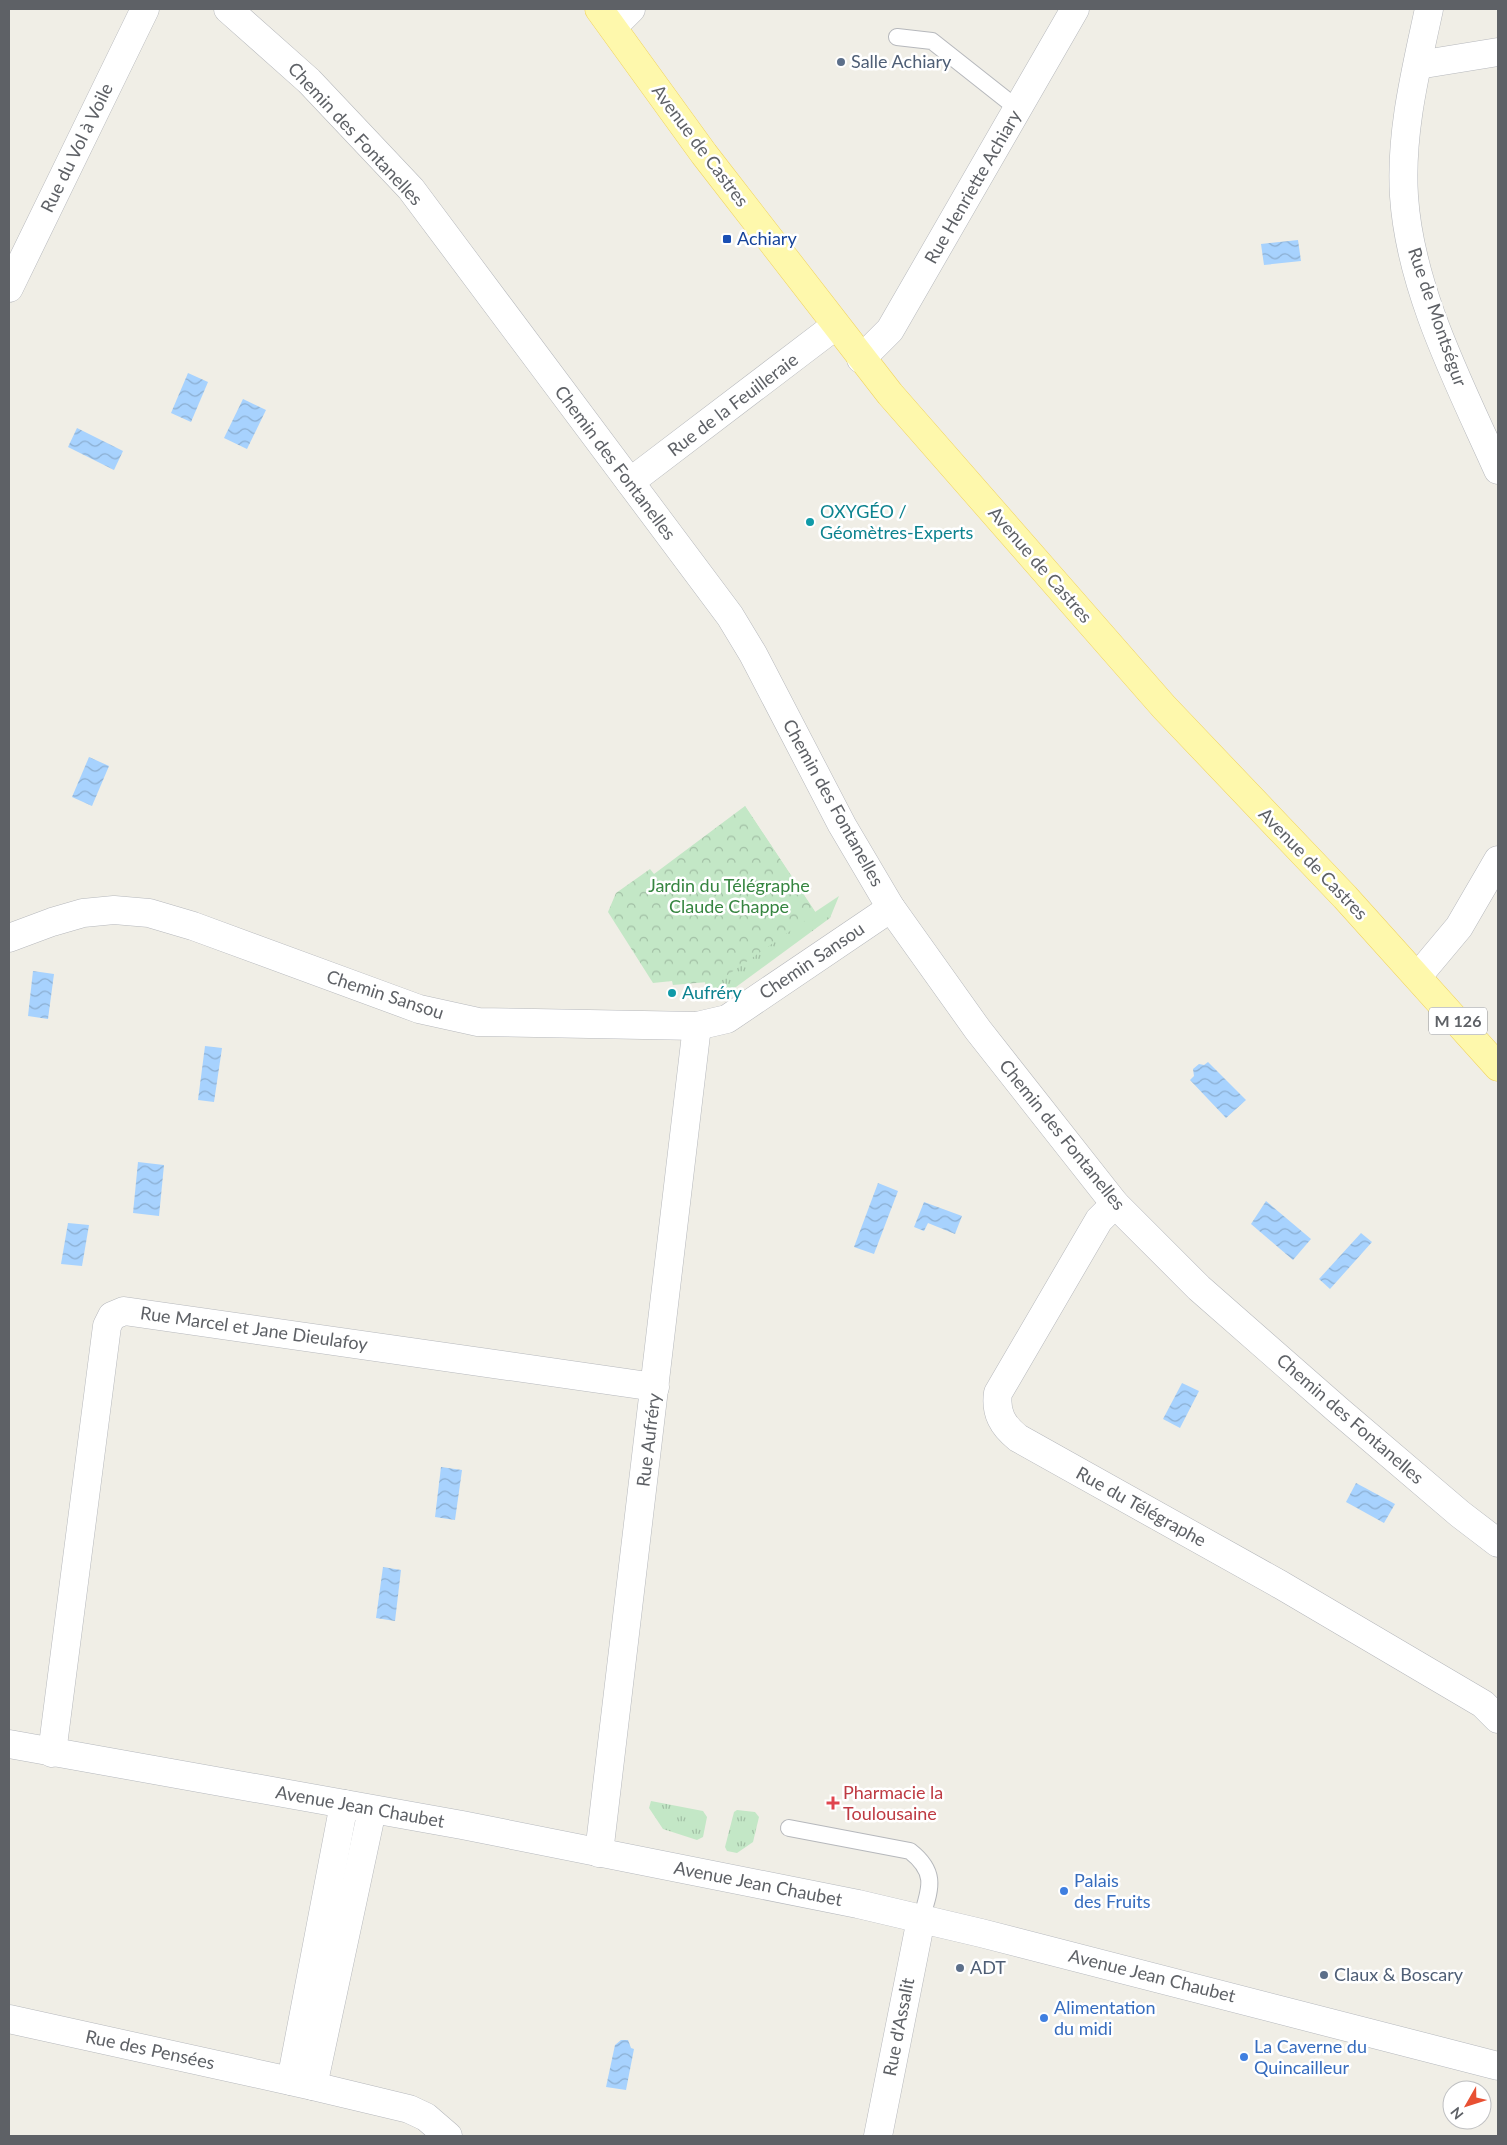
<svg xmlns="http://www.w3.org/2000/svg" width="1507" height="2145" font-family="Lato,sans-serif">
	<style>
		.grass { fill: url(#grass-tufts) }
		.park { fill: url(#park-crowns) }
		.water { fill: url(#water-waves) }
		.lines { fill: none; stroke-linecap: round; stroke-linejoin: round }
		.service-casing { stroke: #b6b8bc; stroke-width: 18 }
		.minor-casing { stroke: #b6b8bc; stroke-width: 29 }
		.tertiary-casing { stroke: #b6b8bc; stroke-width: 29 }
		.secondary-casing { stroke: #b5b8bd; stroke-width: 29 }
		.primary-casing { stroke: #f1d35e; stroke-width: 29 }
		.service { stroke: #fff; stroke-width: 16 }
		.minor { stroke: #fff; stroke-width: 28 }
		.tertiary { stroke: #fff; stroke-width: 28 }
		.secondary { stroke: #fff; stroke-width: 28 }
		.primary { stroke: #fef8ac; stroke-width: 28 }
		.service-dot { fill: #5c6f8a; stroke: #fff; stroke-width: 2 }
		.transit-dot { fill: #1a4fb4; stroke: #fff; stroke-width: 2 }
		.culture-dot { fill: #0f9aa8; stroke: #fff; stroke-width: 2 }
		.health-dot { fill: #e0444e; stroke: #fff; stroke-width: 2 }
		.shop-dot { fill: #3f7fe0; stroke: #fff; stroke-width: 2 }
		.labels { text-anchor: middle; stroke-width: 5; stroke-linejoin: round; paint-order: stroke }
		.shield { fill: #fff; stroke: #8e9094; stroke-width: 1 }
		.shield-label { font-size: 16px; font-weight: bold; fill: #5e6166 }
		.service-label { font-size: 18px; fill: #4e5e75; stroke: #fff; text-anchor: start }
		.street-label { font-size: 18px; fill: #5e6166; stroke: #fff }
		.transit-label { font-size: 18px; fill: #164399; stroke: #fff; text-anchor: start }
		.culture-label { font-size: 18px; fill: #0d838f; stroke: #fff; text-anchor: start }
		.park-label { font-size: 18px; fill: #368540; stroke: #fff }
		.health-label { font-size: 18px; fill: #be3a42; stroke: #fff; text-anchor: start }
		.shop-label { font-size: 18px; fill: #366cbe; stroke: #fff; text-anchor: start }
	</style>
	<defs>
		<pattern id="grass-tufts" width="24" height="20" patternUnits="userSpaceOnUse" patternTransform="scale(1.25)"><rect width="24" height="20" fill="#c3e7c6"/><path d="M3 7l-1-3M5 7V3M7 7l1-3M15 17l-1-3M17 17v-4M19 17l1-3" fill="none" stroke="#a2bfa5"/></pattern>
		<pattern id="park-crowns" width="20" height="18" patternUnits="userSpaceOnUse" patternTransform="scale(1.25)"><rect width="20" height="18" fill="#c3e7c6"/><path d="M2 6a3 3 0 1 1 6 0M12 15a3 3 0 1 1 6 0" fill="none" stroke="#a2bfa5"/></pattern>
		<pattern id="water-waves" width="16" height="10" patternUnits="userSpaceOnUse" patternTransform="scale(1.25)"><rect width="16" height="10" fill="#a7d2fe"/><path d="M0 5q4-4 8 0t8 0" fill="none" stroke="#8baed1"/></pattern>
	</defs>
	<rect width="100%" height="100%" fill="#f0eee6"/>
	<g class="grass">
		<polygon points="745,806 815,912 839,896 830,918 736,987 707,997 705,982 699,973"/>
		<polygon points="651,1801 703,1811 707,1817 703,1837 697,1840 663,1829 649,1808"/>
		<polygon points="737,1810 755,1812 759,1817 753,1842 737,1853 727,1851 725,1847 734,1812"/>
	</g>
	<polygon class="park" points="745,806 816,913 719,981 673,985 672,981 653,983 608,912 616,893 650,869 654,874"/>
	<g class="water">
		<polygon points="1298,240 1301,261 1264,265 1261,244"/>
		<polygon points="188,373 208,382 191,422 171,413"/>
		<polygon points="243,399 266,410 247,449 224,438"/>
		<polygon points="77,428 123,451 114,470 68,447"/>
		<polygon points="89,757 109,766 92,806 72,797"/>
		<polygon points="33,971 54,974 48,1019 28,1016"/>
		<polygon points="205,1046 222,1048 214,1102 198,1100"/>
		<polygon points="1208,1062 1246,1100 1226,1118 1190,1080 1194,1076 1193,1069 1199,1064 1204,1065"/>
		<polygon points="138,1162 164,1165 159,1216 133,1213"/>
		<polygon points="878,1183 898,1191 874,1254 854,1247"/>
		<polygon points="1266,1201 1311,1239 1293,1260 1251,1224"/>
		<polygon points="924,1202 962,1216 955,1234 928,1223 924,1231 914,1227"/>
		<polygon points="68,1223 89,1225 82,1266 61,1264"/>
		<polygon points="1361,1233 1372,1242 1330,1289 1319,1279"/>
		<polygon points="1182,1383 1199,1391 1180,1428 1163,1419"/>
		<polygon points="441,1467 462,1470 455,1520 435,1517"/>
		<polygon points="1356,1483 1395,1504 1384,1523 1346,1502"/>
		<polygon points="383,1567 401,1570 395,1621 376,1618"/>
		<polygon points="621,2040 628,2040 631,2048 634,2049 626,2090 606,2087 615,2045"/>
	</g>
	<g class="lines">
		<defs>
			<g id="service">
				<polyline points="897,37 932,41 1018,109"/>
				<path d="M789,1828L910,1851C938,1873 930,1889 921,1919"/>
			</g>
			<g id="minor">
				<polyline points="228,9 309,81 411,189 730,616 753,654 842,825 891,908 978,1030 1115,1204 1199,1288 1338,1410 1460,1514 1498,1543"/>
				<path d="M1429,9C1416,70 1400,132 1404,196C1410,290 1460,385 1498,470"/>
				<polyline points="613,27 631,9"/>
				<polyline points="1418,65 1498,52"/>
				<polyline points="9,288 145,9"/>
				<polyline points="861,359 890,330 1075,9"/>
				<polyline points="630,482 835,326"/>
				<polyline points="9,938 52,922 83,913 114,910 149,913 193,926 419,1009 478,1022 697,1026 727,1019 891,908"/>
				<path d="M1115,1204L1099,1220L998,1393C995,1413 1003,1426 1018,1438L1281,1585L1483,1704L1498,1719"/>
				<polyline points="52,1753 107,1326 112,1316 124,1311 655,1387"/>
				<polyline points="599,1853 697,1026"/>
				<polyline points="9,2019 313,2086 409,2109 426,2117 448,2136"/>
				<polyline points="291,2081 344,1804"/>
				<polyline points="313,2086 372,1810"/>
				<polyline points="878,2136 921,1919"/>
			</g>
			<polyline id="tertiary" points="1418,976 1459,927 1498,860"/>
			<polyline id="secondary" points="9,1744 462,1825 858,1904 981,1933 1498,2066"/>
			<polyline id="primary" points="599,9 704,154 890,394 1164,707 1345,897 1498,1067"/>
		</defs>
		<use href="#service" class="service-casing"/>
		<use href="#minor" class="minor-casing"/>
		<use href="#tertiary" class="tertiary-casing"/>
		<use href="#secondary" class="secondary-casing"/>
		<use href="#primary" class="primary-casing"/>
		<use href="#service" class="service"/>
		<use href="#minor" class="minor"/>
		<use href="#tertiary" class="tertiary"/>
		<use href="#secondary" class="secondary"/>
		<use href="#primary" class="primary"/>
	</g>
	<g class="service-dot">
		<circle cx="841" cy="62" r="5"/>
		<circle cx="960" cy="1968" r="5"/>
		<circle cx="1324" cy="1975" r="5"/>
	</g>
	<rect class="transit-dot" x="722" y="234" width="10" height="10" rx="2.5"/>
	<g class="culture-dot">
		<circle cx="810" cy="522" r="5"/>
		<circle cx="672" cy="993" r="5"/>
	</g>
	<path class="health-dot" d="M830.5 1795.5h5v5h5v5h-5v5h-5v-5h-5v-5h5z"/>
	<g class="shop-dot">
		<circle cx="1064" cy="1891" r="5"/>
		<circle cx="1044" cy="2018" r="5"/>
		<circle cx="1244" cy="2057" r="5"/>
	</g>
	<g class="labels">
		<rect class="shield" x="1429" y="1007.5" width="58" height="27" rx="4"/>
		<g class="shield-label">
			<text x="1458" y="1027">M 126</text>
		</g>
		<g class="service-label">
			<text x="851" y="68">Salle Achiary</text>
			<text x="970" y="1974">ADT</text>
			<text x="1334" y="1981">Claux &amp; Boscary</text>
		</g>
		<g class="street-label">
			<text transform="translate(355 134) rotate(47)" y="6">Chemin des Fontanelles</text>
			<text transform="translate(700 146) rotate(53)" y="6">Avenue de Castres</text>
			<text transform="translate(77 148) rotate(-64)" y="6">Rue du Vol à Voile</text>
			<text transform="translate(973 187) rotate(-60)" y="6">Rue Henriette Achiary</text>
			<text transform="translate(1437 317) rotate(71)" y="6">Rue de Montségur</text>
			<text transform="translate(733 405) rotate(-37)" y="6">Rue de la Feuilleraie</text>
			<text transform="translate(615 463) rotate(53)" y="6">Chemin des Fontanelles</text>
			<text transform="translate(1040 565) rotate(49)" y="6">Avenue de Castres</text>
			<text transform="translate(833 803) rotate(61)" y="6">Chemin des Fontanelles</text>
			<text transform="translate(1313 864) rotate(46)" y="6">Avenue de Castres</text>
			<text transform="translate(812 961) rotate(-34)" y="6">Chemin Sansou</text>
			<text transform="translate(385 995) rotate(18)" y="6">Chemin Sansou</text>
			<text transform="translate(1062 1135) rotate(51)" y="6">Chemin des Fontanelles</text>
			<text transform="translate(254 1329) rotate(8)" y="6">Rue Marcel et Jane Dieulafoy</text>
			<text transform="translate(1350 1419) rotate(41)" y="6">Chemin des Fontanelles</text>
			<text transform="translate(649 1440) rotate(-83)" y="6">Rue Aufréry</text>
			<text transform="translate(1141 1507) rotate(29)" y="6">Rue du Télégraphe</text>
			<text transform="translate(360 1807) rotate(10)" y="6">Avenue Jean Chaubet</text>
			<text transform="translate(758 1884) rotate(11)" y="6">Avenue Jean Chaubet</text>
			<text transform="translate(1152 1976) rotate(14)" y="6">Avenue Jean Chaubet</text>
			<text transform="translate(899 2027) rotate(-79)" y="6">Rue d'Assalit</text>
			<text transform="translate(150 2050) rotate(12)" y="6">Rue des Pensées</text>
		</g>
		<g class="transit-label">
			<text x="737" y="245">Achiary</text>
		</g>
		<g class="culture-label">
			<text x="820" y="518">OXYGÉO /<tspan x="820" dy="21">Géomètres-Experts</tspan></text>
			<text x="682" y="999">Aufréry</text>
		</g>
		<g class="park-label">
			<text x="729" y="892">Jardin du Télégraphe<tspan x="729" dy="21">Claude Chappe</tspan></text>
		</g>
		<g class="health-label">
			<text x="843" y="1799">Pharmacie la<tspan x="843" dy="21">Toulousaine</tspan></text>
		</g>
		<g class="shop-label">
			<text x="1074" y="1887">Palais<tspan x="1074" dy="21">des Fruits</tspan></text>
			<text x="1054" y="2014">Alimentation<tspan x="1054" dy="21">du midi</tspan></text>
			<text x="1254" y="2053">La Caverne du<tspan x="1254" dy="21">Quincailleur</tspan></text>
		</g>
	</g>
	<rect width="1507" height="2145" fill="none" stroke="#5e6166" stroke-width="20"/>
	<g transform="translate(1467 2105) rotate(231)"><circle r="24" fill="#ffffff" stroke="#bfc0c2"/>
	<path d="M0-4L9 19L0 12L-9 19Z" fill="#e85033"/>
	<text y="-8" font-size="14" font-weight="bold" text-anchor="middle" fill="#5e6166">N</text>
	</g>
</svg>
